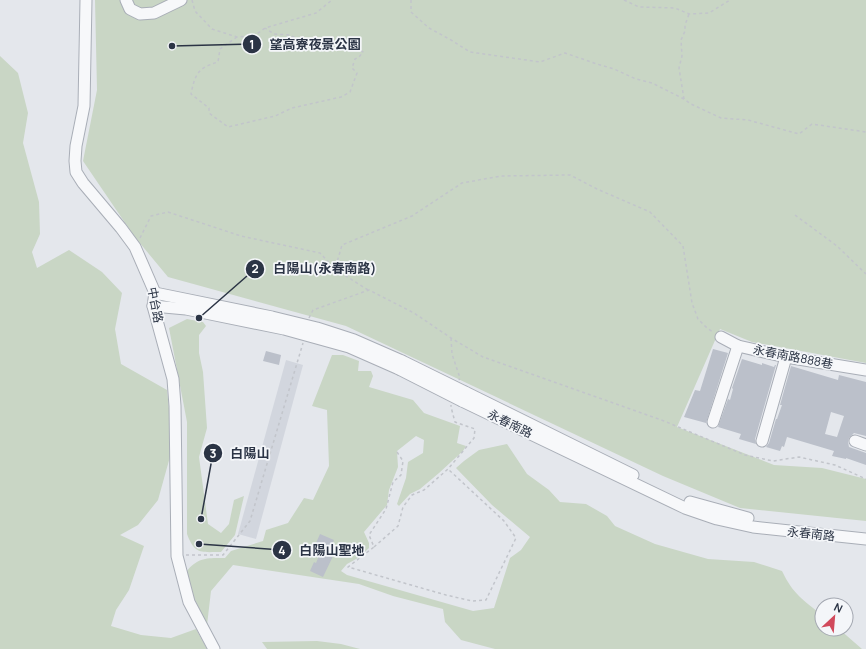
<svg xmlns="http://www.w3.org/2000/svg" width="866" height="649" font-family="Manrope,'Noto Sans TC',sans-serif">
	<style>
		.built { fill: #d2d6de }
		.green { fill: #c9d6c5 }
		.building { fill: #bbc0ca; fill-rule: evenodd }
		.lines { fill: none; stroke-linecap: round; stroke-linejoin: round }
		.minor-casing { stroke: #a9aeb7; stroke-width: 13 }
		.path { stroke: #c2c5cb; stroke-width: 1.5; stroke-dasharray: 3 3; stroke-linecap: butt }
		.minor { stroke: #f7f8fa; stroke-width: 11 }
		.minor-bridge-casing { stroke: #a9aeb7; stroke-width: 13; stroke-linecap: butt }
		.minor-bridge { stroke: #f7f8fa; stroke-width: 11 }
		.labels { text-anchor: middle; stroke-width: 3.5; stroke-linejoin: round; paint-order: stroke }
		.street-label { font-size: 12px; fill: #2b3445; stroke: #f4f6f9 }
		.leader { fill: none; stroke: #2b3445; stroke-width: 1.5 }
		.callout-dot { fill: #2b3445; stroke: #f4f6f9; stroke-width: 1.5 }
		.mark-label { font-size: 12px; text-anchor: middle; font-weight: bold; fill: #fff }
		.callout-label { font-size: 13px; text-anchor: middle; font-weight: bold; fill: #2b3445; stroke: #f4f6f9; stroke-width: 3.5; stroke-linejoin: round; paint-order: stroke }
	</style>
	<rect width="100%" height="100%" fill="#e4e7ec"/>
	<polygon class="built" points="286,360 303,365 256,539 238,534"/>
	<g class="green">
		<polygon points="95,0 866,0 866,363 752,342 720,329 677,427 774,465 822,468 866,479 866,521 740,508 663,476 346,326 168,277 134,236 83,161 97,90"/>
		<polygon points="0,56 18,73 28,113 23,143 39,202 40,234 32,252 37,268 69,250 102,272 122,293 115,329 121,364 167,390 173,446 158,500 138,525 120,535 144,546 129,590 116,610 111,626 141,635 171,638 196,629 207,649 0,649"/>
		<path d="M187,319L203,322L206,326L199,335V353L203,372L207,428L199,457L208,524L221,533L229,524L234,500L244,496L235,535L221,552C201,552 195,555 187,534V422L169,328Z"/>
		<path d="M332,355H343L359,361L358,371H371L373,376L369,387L413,400L424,413L460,426L457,443L466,446L463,451L439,473L420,489L410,494L399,506L397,504L406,478L408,462L423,453L424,440L416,436L397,451L398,467L389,490L387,505L364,532L369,543V548L358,558L347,564L341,571L347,575L473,611L494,608L510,558L521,550L530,537L492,505L456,468L464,461L479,450L507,444L527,474L549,490L560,502L586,504L607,516L615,526L655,544L708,559L754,562L782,571C793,594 803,600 822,615V629H839L862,649H495L461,640L445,622L443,609L393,596L359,584L233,565L211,591L207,625L193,596L186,572C198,557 207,558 225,558L231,551L263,541L266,530L288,523L304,498L313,500L329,466L327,410L312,406Z"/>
		<polygon points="317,641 341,644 360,649 267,649 262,642"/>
	</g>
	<g class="building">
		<polygon points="713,349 728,353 706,423 684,417 695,390 700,391"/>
		<polygon points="266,351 281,355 279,365 263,361"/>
		<polygon points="742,359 762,365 762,363 774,367 775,365 776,365 755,439 756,444 739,439 741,434 718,427 728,399 730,400 733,389 732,388"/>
		<path d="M791,366L838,380L839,375L866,382V436L854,433L849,438L848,442L849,447L866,453V465L846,458V459L832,456L834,451L787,437L784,447L782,446L780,451L766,447L769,443L776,419H777L782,405H780ZM831,412L844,416L837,437L825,434Z"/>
		<polygon points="320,534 334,540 330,549 335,552 323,577 310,571 314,562 316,563 323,546 316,543"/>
	</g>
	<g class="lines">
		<defs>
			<g id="minor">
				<polyline points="86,0 84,106 76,146 75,161 76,172 83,183 121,228 135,247 155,293 153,306 173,379 175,406 177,556 189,602 214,649"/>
				<polyline points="126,0 130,9 140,14 154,13 181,0"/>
				<polyline points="155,293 272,317 317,328 354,340 402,361"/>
				<polyline points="153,306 186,309 284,329 349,347 399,369"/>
				<polyline points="721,337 738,346 786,357 866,370"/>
				<polyline points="465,392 633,475"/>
				<polyline points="462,401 685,508 717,519 753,527 866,539"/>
				<polyline points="713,422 738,346"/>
				<polyline points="762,441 786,357"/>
				<polyline points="855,441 866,445"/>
				<polyline points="690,502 748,518"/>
			</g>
		</defs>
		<use href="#minor" class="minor-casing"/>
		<g class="path">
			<polyline points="192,0 195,11 212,29 237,37 254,36 265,28 316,13 332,0"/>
			<polyline points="411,0 411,12 429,28 451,40 470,52 540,62 565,53 597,64 614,69 636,79 652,83 684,99 691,104 721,118 748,120 799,134 812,124 866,132"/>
			<polyline points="624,0 639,7 675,8 689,14 709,13 730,0"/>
			<path d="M237,37L220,49L218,62C197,68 195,75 191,94L209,108V113L228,127L275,116L292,108L341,97L350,92L357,73L352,68L355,59L359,57L363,52L352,45L334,44L312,45L289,35L274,34L265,28"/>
			<polyline points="684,99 679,68 682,56 681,40 685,31 685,25 689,14"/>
			<polyline points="795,215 837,246 866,274"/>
			<polyline points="140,238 151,216 168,212 241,236 320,253 335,269"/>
			<polyline points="368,290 335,269 342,245 412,216 462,183 501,176 570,175 597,189 650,212 683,246 692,303 698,319 707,328 713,332"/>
			<polyline points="309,318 313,310 369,290 414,313 451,338 483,357 503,364 664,421 745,455 773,461 799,457 835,465 866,479"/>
			<polyline points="451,338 452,354 460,378 459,380"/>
			<polyline points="397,452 403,461 401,475 393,482 386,509 369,535 374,547 348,567 446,595 472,601 486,600 516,538 504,521 448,469"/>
			<polyline points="374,547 398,526 403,507 412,495 424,490 448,469 474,438 475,429 455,422 451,407 451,405"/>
			<polyline points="186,555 223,555 250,521 303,343"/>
		</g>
		<use href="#minor" class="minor"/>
		<defs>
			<g id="minor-bridge">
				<polyline points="402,361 465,392"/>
				<polyline points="399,369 462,401"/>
			</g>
		</defs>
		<use href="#minor-bridge" class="minor-bridge-casing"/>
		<use href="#minor-bridge" class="minor-bridge"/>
	</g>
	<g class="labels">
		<g class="street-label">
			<text transform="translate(155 305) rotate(79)" y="4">中台路</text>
			<text transform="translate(793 357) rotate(11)" y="4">永春南路888巷</text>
			<text transform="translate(510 424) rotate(26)" y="4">永春南路</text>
			<text transform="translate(811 534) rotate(6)" y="4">永春南路</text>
		</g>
	</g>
	<path class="leader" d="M172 46L252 44M199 318L255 269M201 519L213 453M199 544L282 550"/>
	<g class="callout-dot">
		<circle cx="172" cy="46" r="4"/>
		<circle cx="199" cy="318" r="4"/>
		<circle cx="201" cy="519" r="4"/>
		<circle cx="199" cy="544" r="4"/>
		<circle cx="252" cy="44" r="10"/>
		<circle cx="255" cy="269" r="10"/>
		<circle cx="213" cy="453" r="10"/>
		<circle cx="282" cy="550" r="10"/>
	</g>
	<g class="mark-label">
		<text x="252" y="49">1</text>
		<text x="255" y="273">2</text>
		<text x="213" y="458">3</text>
		<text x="282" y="555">4</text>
	</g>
	<g class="callout-label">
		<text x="315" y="49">望高寮夜景公園</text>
		<text x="325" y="273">白陽山(永春南路)</text>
		<text x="250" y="458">白陽山</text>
		<text x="332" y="555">白陽山聖地</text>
	</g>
	<g transform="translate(834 617) rotate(26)"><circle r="19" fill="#f4f6f9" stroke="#a4a8b1"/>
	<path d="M0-3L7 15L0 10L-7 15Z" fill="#d1495b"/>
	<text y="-6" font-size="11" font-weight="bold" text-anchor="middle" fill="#2b3445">N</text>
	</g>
</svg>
